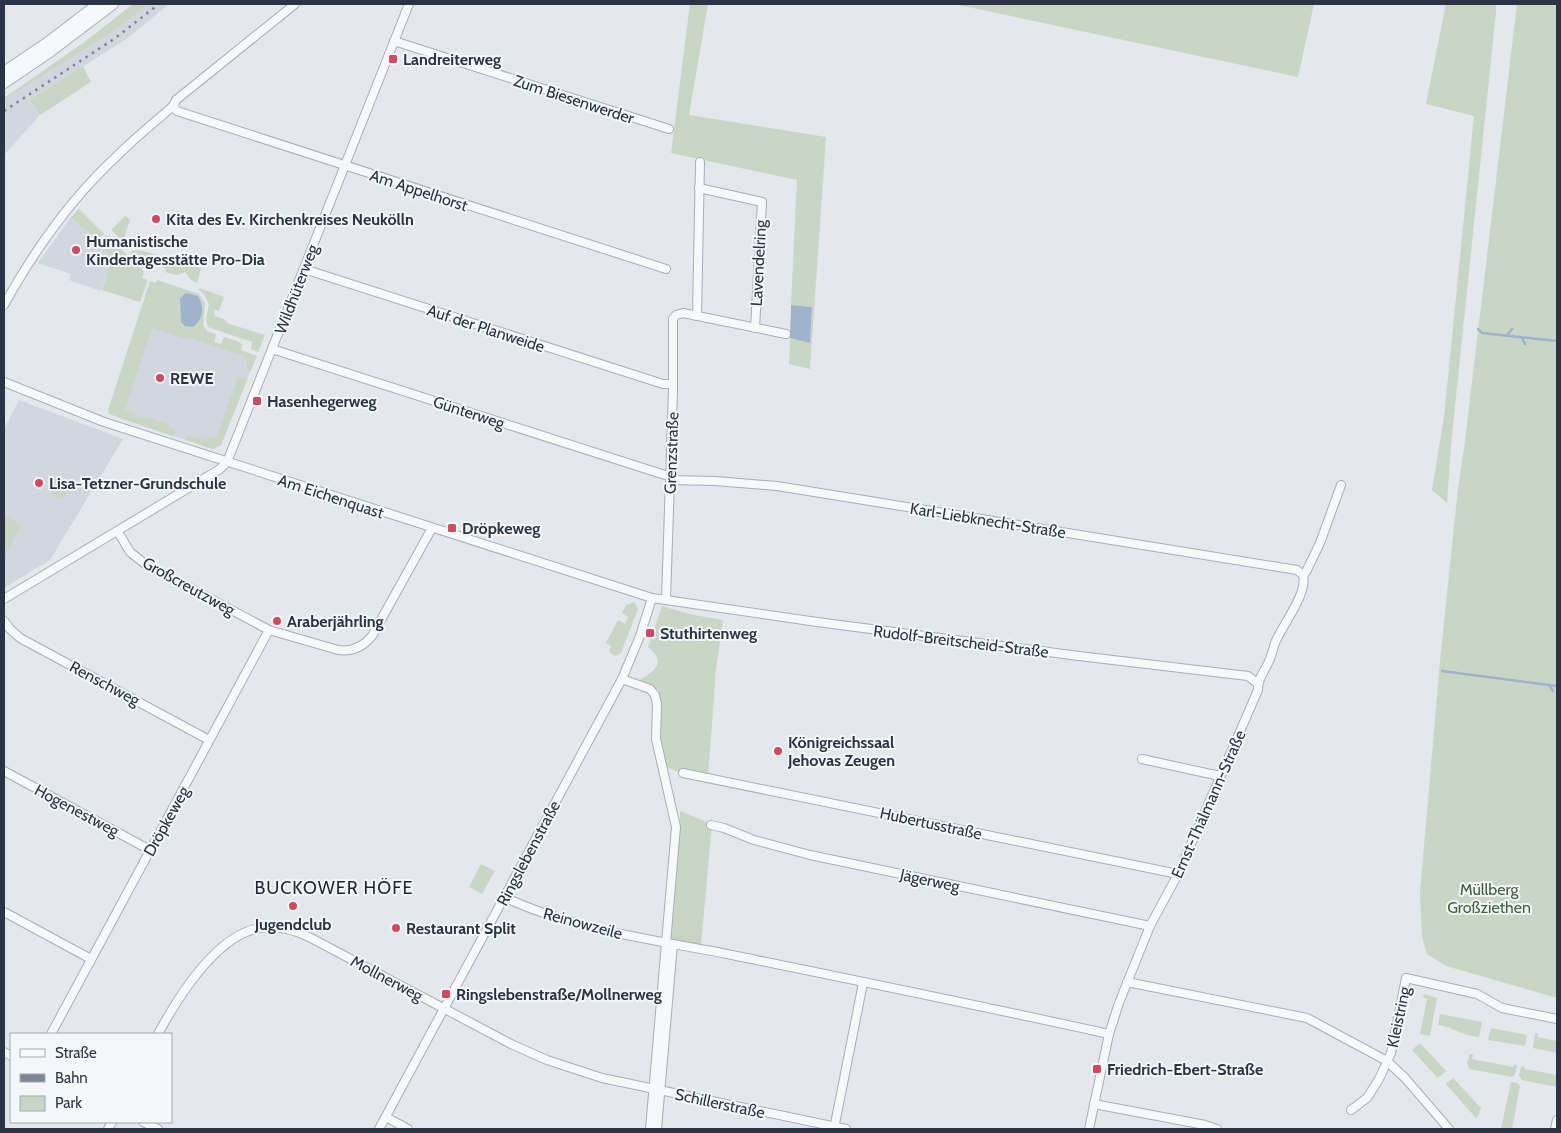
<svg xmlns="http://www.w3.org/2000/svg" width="1561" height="1133" font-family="Cabin,sans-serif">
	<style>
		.built { fill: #d2d6de }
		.green { fill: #c9d6c5 }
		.water { fill: #9fb4cc }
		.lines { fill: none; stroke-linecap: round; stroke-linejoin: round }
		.stream { stroke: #9fb4cc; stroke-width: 2.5 }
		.minor-casing { stroke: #a9aeb7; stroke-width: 10 }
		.tertiary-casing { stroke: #a9aeb7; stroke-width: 12 }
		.minor { stroke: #f7f8fa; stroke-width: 8 }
		.tertiary { stroke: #f7f8fa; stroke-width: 10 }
		.rail { stroke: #7d8696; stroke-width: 2.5; stroke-dasharray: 2.5 5; stroke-linecap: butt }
		.poi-dot { fill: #d1495b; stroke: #f4f6f9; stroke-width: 2 }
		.labels { text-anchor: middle; stroke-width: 4; stroke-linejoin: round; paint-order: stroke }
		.poi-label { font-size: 16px; font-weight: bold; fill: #2b3445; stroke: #f4f6f9; text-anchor: start }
		.street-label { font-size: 16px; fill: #2b3445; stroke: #f4f6f9 }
		.park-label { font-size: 16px; fill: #3f6138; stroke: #f4f6f9 }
		.neighbourhood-label { font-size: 18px; letter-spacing: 1px; fill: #1d2536; stroke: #f4f6f9 }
	</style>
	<rect width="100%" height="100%" fill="#e4e7ec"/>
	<g class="built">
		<polygon points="149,4 169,4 128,38 29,100 40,115 4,155 4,100 120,27"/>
		<polygon points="71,217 112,257 101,291 69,280 71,274 38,263"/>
		<polygon points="149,325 255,359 221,445 213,449 119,418"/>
		<polygon points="19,400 123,439 50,560 4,588 4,429"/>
	</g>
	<g class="green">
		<polygon points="133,4 149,4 120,27 4,100 4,98 86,41"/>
		<polygon points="690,4 708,4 689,115 826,137 810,369 789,364 790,338 810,342 812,307 791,305 797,180 671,153"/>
		<polygon points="954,4 1314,4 1298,77"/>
		<polygon points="1446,4 1496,4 1496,12 1451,445 1447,503 1432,490 1444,417 1474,116 1426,104"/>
		<polygon points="1517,4 1557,4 1557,998 1446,966 1427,954 1422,937 1420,892 1440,661 1458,488 1464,449"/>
		<polygon points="83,66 91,82 40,115 29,100"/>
		<polygon points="79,209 104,234 96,241 71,217"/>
		<polygon points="125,216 130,220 123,241 111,230"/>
		<polygon points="107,235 144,272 142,278 148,280 140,302 102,290 112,257 99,244"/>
		<polygon points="135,250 143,251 201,268 197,283 190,279 185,272 177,275 165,272 166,269 162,267 163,265 152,256 151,265 144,266 129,252"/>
		<polygon points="157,280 199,294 205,303 203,325 207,331 216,334 214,342 221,344 224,337 237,341 242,344 241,350 257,356 251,370 249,370 246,367 247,360 244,359 244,356 192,339 182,338 152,328 125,410 136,414 135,416 141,418 142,416 170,425 169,428 174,430 176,432 174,436 172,436 109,414 108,410 150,281 156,283"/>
		<polygon points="199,288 224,297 219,311 214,310 215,316 224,319 227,323 265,335 258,352 251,349 252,342 208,327 206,319 209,304 204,294 199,290"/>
		<polygon points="238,377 247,380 221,445 213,449 186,440 186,437 188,435 204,440 208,437 216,439"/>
		<path d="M69,478H72L76,484C74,493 66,492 62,499L52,494C50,484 62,483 69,478Z"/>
		<polygon points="4,515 21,525 6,554 4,553"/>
		<polygon points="634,602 638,609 621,653 616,656 610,653 609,650 611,646 606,643 618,620 625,624 628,617 622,613 626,605"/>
		<path d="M662,606L689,614L723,620L716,670L708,777L681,773L663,766L658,743L659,690L640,683L639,680C655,672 667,662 648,647Z"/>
		<polygon points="680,811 712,824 701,945 671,939 668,937 680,831"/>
		<polygon points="481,864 495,871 482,894 469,887"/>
		<polygon points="1424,994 1437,998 1430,1036 1420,1034 1427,999 1423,997"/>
		<path d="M1440,1014L1482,1022L1479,1037C1463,1036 1452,1027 1438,1025Z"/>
		<polygon points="1491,1028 1527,1035 1525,1046 1488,1040"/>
		<polygon points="1535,1033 1538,1033 1537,1037 1557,1041 1557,1053 1533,1048"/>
		<polygon points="1420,1043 1446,1071 1438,1078 1412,1050"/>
		<polygon points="1470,1054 1473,1054 1472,1059 1513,1067 1514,1065 1517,1065 1515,1074 1512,1077 1469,1069 1467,1062"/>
		<polygon points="1521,1066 1525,1067 1525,1069 1557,1075 1557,1087 1522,1080 1519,1076"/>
		<polygon points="1453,1078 1481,1108 1479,1114 1476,1118 1446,1084"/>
		<polygon points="1511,1082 1518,1083 1520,1086 1512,1129 1501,1129"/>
	</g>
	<g class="water">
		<path d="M186,293L198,296C204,307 204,319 193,327L185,326L181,322L180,298Z"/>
		<polygon points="791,305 812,307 810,343 790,338"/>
	</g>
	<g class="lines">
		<g class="stream">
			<polyline points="1478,329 1482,333 1557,341"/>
			<polyline points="1507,335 1512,329"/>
			<polyline points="1522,337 1525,344"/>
			<polyline points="1442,671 1557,686"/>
			<polyline points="1549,685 1553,691"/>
		</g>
		<defs>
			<g id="minor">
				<polyline points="394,41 669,129"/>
				<polyline points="173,106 177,111 666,269"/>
				<polyline points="699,188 762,202 755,328"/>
				<polyline points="304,269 663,384 668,384"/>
				<path d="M4,305C34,251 73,196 119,154C136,137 155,122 173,106L176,100L295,4"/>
				<polyline points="697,316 700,162"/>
				<polyline points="272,349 665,475"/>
				<polyline points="4,382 104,422 652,598 817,622 1079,656 1248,676 1257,683"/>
				<polyline points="670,480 715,481 777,486 1297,570 1303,575"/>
				<polyline points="118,532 130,552 145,564 269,630"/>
				<polyline points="4,599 220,469 227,462 409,4"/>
				<polyline points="666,599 673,390 673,319 676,315 683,313 786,334"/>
				<polyline points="4,621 10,629 20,638 209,740"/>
				<polyline points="622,679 650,689 655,695 657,704 656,739 676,827 650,1129"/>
				<polyline points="1142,759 1220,776"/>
				<polyline points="4,771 150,850"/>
				<polyline points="683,773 1178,874"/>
				<polyline points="711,825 724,828 754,840 810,855 1150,926"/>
				<path d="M504,897C573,930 652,939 727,954C854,980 982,1006 1109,1034"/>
				<polyline points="4,912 91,959"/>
				<polyline points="1127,982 1307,1018 1387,1061 1405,1078 1449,1129"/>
				<path d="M51,1034L269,630L338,650C352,652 363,647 372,636L432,528"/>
				<path d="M158,1034C177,999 214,939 255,929C274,924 293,929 311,938L511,1044L547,1060L602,1078L846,1129"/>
				<polyline points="4,1052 11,1056"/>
				<polyline points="1094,1104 1205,1125 1217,1129"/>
				<polyline points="1351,1110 1367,1098 1379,1079 1391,1053 1406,978 1477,994 1502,1008 1557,1019"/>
				<polyline points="386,1117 408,1129"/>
				<polyline points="143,1122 158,1129"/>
				<polyline points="108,1129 112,1122"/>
				<polyline points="379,1129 622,679 640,636 652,598"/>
				<polyline points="657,1129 673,944"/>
				<polyline points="834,1129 863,983"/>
				<path d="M1089,1129L1109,1034L1119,1003L1150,926L1178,874L1258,690C1257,679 1265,671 1269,661C1272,655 1273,649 1275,643C1282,625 1308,594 1303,575L1306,572L1320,543L1341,485"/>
				<polyline points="1555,1129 1557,1120"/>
			</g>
			<g id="tertiary">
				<polyline points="4,72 47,43 98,4"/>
				<polyline points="4,83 51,51 113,4"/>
			</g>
		</defs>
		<use href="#minor" class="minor-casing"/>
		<use href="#tertiary" class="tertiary-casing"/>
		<use href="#minor" class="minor"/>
		<use href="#tertiary" class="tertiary"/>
		<polyline class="rail" points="4,111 114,39 159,4"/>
	</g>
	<g class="poi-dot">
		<rect x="388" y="54" width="10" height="10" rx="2.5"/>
		<circle cx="156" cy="219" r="5"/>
		<circle cx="76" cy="250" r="5"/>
		<circle cx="160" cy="378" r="5"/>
		<rect x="252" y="396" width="10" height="10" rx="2.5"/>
		<circle cx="39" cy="483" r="5"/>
		<rect x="447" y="523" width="10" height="10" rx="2.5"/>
		<circle cx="277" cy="621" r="5"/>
		<rect x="645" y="628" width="10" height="10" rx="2.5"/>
		<circle cx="778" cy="751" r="5"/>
		<circle cx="293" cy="906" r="5"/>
		<circle cx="396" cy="928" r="5"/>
		<rect x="441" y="989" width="10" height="10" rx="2.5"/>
		<rect x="1092" y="1064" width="10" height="10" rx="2.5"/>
	</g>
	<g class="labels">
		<g class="poi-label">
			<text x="403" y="65">Landreiterweg</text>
			<text x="166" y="225">Kita des Ev. Kirchenkreises Neukölln</text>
			<text x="86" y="247">Humanistische<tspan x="86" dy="18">Kindertagesstätte Pro-Dia</tspan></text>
			<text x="170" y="384">REWE</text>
			<text x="267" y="407">Hasenhegerweg</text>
			<text x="49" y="489">Lisa-Tetzner-Grundschule</text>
			<text x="462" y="534">Dröpkeweg</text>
			<text x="287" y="627">Araberjährling</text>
			<text x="660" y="639">Stuthirtenweg</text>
			<text x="788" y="748">Königreichssaal<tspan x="788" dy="18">Jehovas Zeugen</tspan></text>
			<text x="293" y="930" text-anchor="middle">Jugendclub</text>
			<text x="406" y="934">Restaurant Split</text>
			<text x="456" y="1000">Ringslebenstraße/Mollnerweg</text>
			<text x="1107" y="1075">Friedrich-Ebert-Straße</text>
		</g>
		<g class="street-label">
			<text transform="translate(574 99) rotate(18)" y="6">Zum Biesenwerder</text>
			<text transform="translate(419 190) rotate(18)" y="6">Am Appelhorst</text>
			<text transform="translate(758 263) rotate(-87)" y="6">Lavendelring</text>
			<text transform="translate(296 289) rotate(-69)" y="6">Wildhüterweg</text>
			<text transform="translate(486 328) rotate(18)" y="6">Auf der Planweide</text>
			<text transform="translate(469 412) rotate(18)" y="6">Günterweg</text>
			<text transform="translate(671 453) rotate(-88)" y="6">Grenzstraße</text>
			<text transform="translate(331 496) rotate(18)" y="6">Am Eichenquast</text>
			<text transform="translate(988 520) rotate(9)" y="6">Karl-Liebknecht-Straße</text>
			<text transform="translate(189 586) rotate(29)" y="6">Großcreutzweg</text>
			<text transform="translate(961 641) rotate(7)" y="6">Rudolf-Breitscheid-Straße</text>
			<text transform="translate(105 683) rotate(28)" y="6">Renschweg</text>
			<text transform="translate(1208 804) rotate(-66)" y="6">Ernst-Thälmann-Straße</text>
			<text transform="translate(77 810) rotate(28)" y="6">Hogenestweg</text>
			<text transform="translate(166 821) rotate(-61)" y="6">Dröpkeweg</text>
			<text transform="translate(931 823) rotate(12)" y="6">Hubertusstraße</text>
			<text transform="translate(528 853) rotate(-62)" y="6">Ringslebenstraße</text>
			<text transform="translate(930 880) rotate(12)" y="6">Jägerweg</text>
			<text transform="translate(583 923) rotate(15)" y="6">Reinowzeile</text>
			<text transform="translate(387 978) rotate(28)" y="6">Mollnerweg</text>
			<text transform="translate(1398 1017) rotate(-78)" y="6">Kleistring</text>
			<text transform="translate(720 1103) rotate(12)" y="6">Schillerstraße</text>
		</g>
		<g class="park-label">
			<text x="1489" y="895">Müllberg<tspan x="1489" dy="18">Großziethen</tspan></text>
		</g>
		<g class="neighbourhood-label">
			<text x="334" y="894">BUCKOWER HÖFE</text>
		</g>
	</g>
	<rect width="1561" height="1133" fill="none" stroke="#2b3445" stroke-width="10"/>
	<rect x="10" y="1033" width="162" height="90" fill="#f4f6f9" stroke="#a4a8b1"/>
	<rect x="20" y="1049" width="25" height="8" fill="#f7f8fa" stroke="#a4a8b1"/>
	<text x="55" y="1058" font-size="15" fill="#2b3445">Straße</text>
	<rect x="20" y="1074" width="25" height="8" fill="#7d8696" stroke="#a4a8b1"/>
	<text x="55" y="1083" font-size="15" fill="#2b3445">Bahn</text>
	<rect x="20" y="1096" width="25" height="15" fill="#c9d6c5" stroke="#a4a8b1"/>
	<text x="55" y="1108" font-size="15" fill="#2b3445">Park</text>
</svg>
